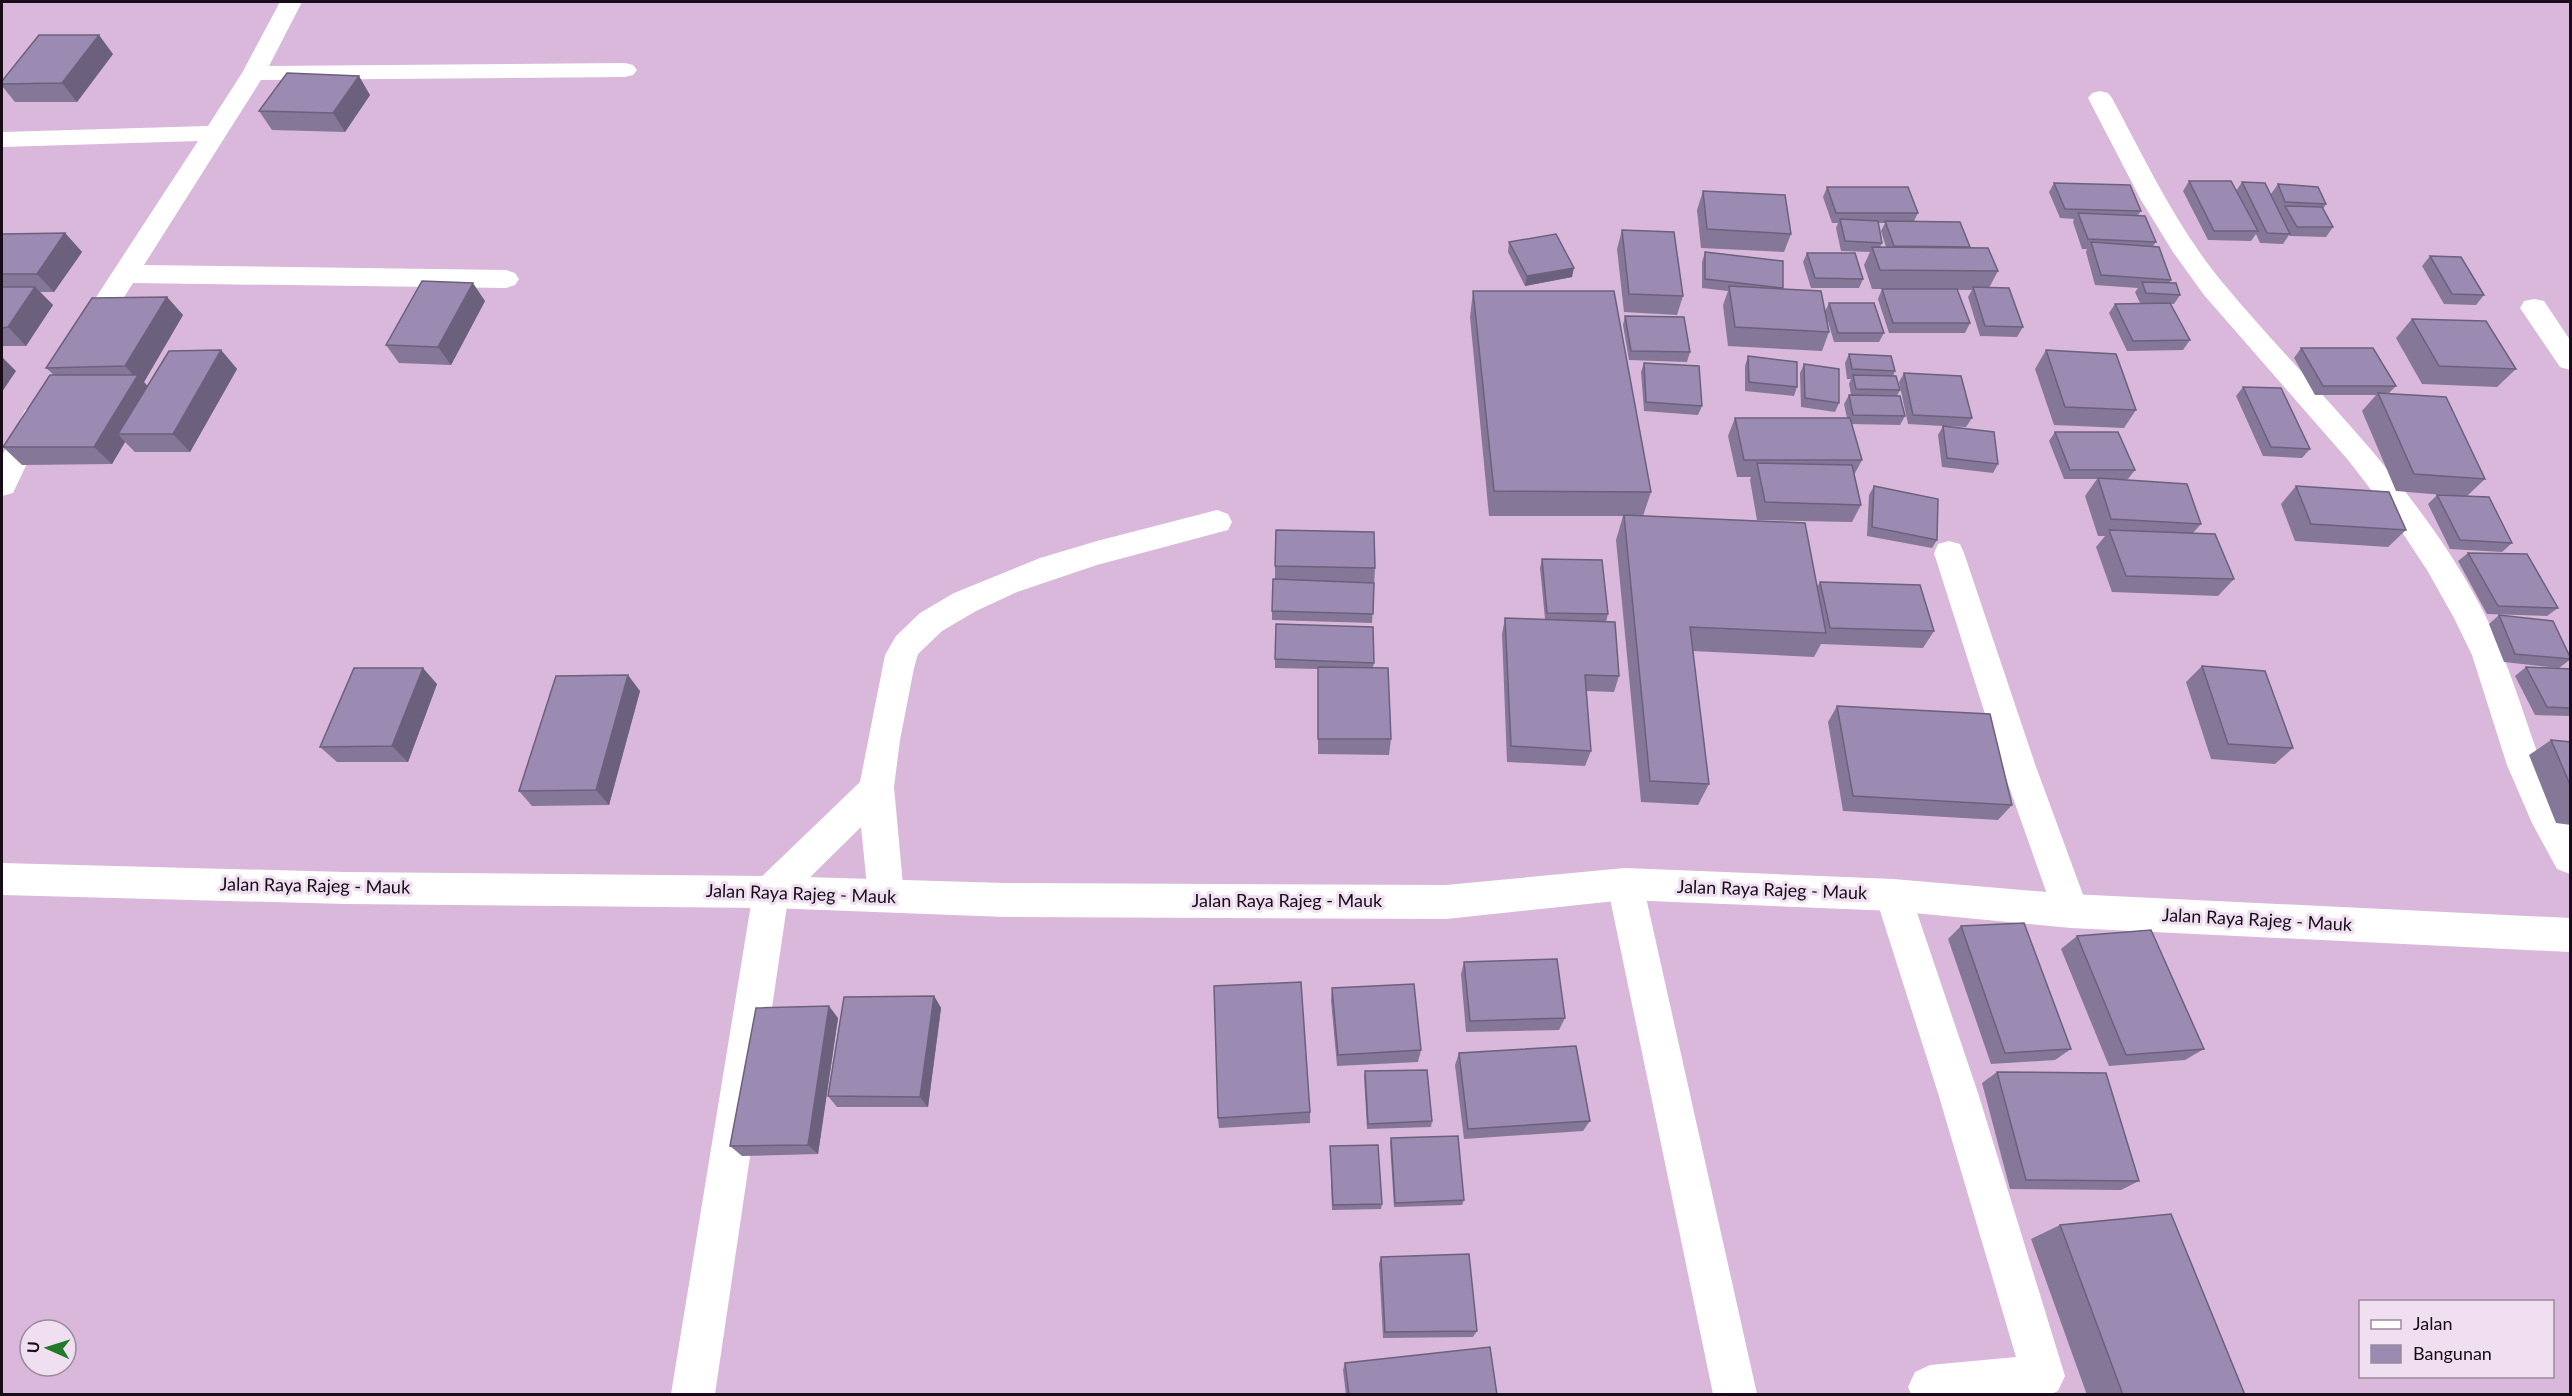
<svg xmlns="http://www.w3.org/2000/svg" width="2572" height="1396" font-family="Lato,sans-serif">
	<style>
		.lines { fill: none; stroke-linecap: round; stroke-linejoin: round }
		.minor { fill: #fff; fill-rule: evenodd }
		.major { fill: #fff; fill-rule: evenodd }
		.wall { fill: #857798; fill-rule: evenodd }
		.shaded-wall { fill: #6c617c }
		.building { fill: #9b8ab1; stroke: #6c617c; stroke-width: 1.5 }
		.labels { text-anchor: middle; stroke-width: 6; stroke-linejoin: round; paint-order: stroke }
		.street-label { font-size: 18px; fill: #180c19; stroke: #f0dff0 }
	</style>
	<rect width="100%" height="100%" fill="#d9b8db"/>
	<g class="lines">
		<g class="minor">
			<polygon points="280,2 302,2 269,66 625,63 633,65 637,70 633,75 625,77 261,80 144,265 506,270 515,273 519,279 515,285 506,288 133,283 96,342 86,345 76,342 72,335 76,328 198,141 2,147 2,132 208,126 242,73"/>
			<path d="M2100,91L2108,93L2112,98C2146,161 2177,228 2223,283C2313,391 2414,480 2481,607C2505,653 2520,703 2537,752C2543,770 2550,787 2558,804C2561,811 2569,819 2570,828C2572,842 2570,859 2570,874L2557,869L2532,823L2507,765L2472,655L2454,618L2427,570L2390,514L2348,460L2204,295L2173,252L2141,200L2088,98L2092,93Z"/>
			<polygon points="2534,299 2544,301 2570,340 2570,370 2560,367 2520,308 2524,301"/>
			<polygon points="35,407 45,410 49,417 13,493 2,496 2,456 25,410"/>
			<polygon points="1217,510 1228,514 1232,522 1228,530 1097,565 1017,592 976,611 942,631 918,654 914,668 900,740 894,787 904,896 899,908 886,912 873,908 868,896 861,827 788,899 715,1394 671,1394 753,892 758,880 860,782 885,655 896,636 920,613 954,593 1040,558 1097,541"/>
			<polygon points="1949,541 1960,544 1964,553 2035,764 2089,911 2084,923 2071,928 2058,923 2053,911 2001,764 1934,553 1938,544"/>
			<polygon points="1625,868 1638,872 1643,884 1757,1394 1713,1394 1607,884 1612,872"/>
			<polygon points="1893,879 1906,883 1911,895 1978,1093 2065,1376 2058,1391 2051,1394 1911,1394 1908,1387 1915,1372 1930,1365 2016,1357 1938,1093 1875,895 1880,883"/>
		</g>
		<polygon class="major" points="2,863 346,872 771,876 1005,883 1446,885 1625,868 1893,879 2071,894 2570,918 2570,952 2071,928 1893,911 1625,900 1446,919 1005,917 771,908 346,904 2,895"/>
	</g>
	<g class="wall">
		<polygon points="113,54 77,102 15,102 2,86 2,81"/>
		<polygon points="370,95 345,132 272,130 259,111"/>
		<polygon points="2189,181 2236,191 2242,182 2271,194 2278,184 2326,204 2323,209 2333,227 2326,237 2290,236 2289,235 2283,244 2260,243 2256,234 2251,241 2208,240 2183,191"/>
		<polygon points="2054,183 2141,211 2138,215 2156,242 2153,246 2171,280 2169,283 2180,295 2174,304 2171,304 2190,340 2183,350 2127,351 2109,313 2115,304 2152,303 2140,303 2135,292 2138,288 2095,285 2086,252 2087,249 2082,249 2073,222 2074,219 2060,218 2049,192"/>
		<path d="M1827,187L1918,213L1914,221L1970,247L1998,271L1989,288L2023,327L2017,337L1980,336L1968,297L1972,290H1957L1970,323L1965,333H1889L1878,299L1882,289H1887H1872L1864,265L1870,252L1841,251L1836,228L1838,223H1832L1823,197ZM1878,223H1885L1881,231L1886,247H1880L1882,243Z"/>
		<polygon points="1703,191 1791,234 1784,252 1701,248 1697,210"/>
		<polygon points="1622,230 1683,296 1677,315 1624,312 1617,249"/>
		<polygon points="65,233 82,252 54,292 40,292 53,305 26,346 2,346 2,234"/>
		<polygon points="1509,242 1572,277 1525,286 1508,252"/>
		<polygon points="1705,252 1783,288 1782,289 1825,311 1829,303 1884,333 1879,342 1834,342 1827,318 1829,332 1822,351 1728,346 1723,305 1728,291 1702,288 1702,262"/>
		<polygon points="1807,253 1863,279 1859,288 1811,288 1803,262"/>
		<polygon points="2430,256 2484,295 2476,305 2444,304 2422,266"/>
		<polygon points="1473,291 1651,492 1643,516 1817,587 1820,582 1934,631 1923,648 1821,644 1814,657 1693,651 1709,784 1698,805 1641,802 1616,540 1623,516 1489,516 1470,317"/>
		<polygon points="167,297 183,315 144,382 147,386 221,350 237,369 190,452 135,452 125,442 112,464 22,465 3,447 54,375 46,368"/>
		<polygon points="485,301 451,365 399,363 386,345"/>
		<polygon points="1625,316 1690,352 1687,362 1629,360 1623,325"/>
		<polygon points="2412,319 2516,369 2497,387 2422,384 2396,338"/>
		<polygon points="2301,348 2396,386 2389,393 2485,479 2467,496 2512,543 2502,552 2450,549 2428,504 2437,495 2443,495 2396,491 2362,411 2376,395 2315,395 2294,358"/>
		<polygon points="2046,350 2136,410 2124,428 2054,425 2035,369"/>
		<polygon points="1849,354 1895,371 1893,376 1900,390 1897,396 1905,416 1900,425 1851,424 1862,460 1854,475 1861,505 1852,522 1757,520 1750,480 1751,477 1737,477 1728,436 1735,418 1847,418 1844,404 1849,395 1851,395 1849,384 1851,379 1847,379 1845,363"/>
		<polygon points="1748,356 1797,387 1794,396 1745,391 1745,366"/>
		<polygon points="1644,363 1702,406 1698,415 1644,411 1641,372"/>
		<polygon points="1804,364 1839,403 1835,412 1801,407 1800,373"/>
		<polygon points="1904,373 1972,418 1966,427 1944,426 1998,464 1993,473 1942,467 1938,435 1943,426 1908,424 1899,382"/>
		<polygon points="2243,387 2310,449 2302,458 2263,456 2236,396"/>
		<polygon points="2055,432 2135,470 2128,479 2105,479 2201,524 2193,533 2234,579 2218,596 2112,592 2096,547 2105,536 2098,536 2085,496 2097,479 2064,479 2049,441"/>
		<polygon points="1874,486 1937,540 1932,548 1867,536 1869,495"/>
		<polygon points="2296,486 2406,530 2388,547 2295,541 2281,504"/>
		<polygon points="2468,553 2558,608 2547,616 2487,614 2458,561"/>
		<polygon points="1542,559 1608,614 1606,622 1619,676 1614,692 1586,691 1591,751 1585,766 1507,762 1502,634 1505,618 1545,619 1540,568"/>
		<polygon points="1275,566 1375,568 1372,623 1272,620 1272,611 1275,580"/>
		<polygon points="2499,615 2571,659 2559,668 2504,662 2489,624"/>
		<polygon points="1275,659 1374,663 1373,667 1391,739 1389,755 1318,754 1318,669 1275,668"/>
		<polygon points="2202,666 2293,748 2275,764 2211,759 2186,682"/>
		<polygon points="2526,667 2571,669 2571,716 2535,715 2515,676"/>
		<polygon points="437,684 408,762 337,762 320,747"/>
		<polygon points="640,691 609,805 532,806 519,791"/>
		<polygon points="1837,706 2012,805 1998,820 1843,811 1828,722"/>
		<polygon points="2551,740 2571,742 2571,825 2556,823 2529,755"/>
		<polygon points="1961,926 2071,1049 2055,1060 1991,1064 1948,939"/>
		<polygon points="2077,936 2204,1049 2185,1060 2109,1066 2061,949"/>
		<polygon points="1464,962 1565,1018 1559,1030 1466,1032 1461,974"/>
		<polygon points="1332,988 1421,1050 1418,1062 1337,1066 1331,1000"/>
		<polygon points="934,996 941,1008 928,1107 837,1107 828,1096"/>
		<polygon points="838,1018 818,1154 742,1156 730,1146"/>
		<polygon points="1459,1053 1590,1121 1583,1131 1464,1139 1455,1065"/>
		<polygon points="1365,1071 1432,1121 1431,1127 1367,1129 1364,1077"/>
		<polygon points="1997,1072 2139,1181 2121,1190 2010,1189 1982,1083"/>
		<polygon points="1310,1112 1310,1123 1219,1128 1218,1118"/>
		<polygon points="1391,1138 1464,1200 1462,1205 1394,1207 1390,1143"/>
		<polygon points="1330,1146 1382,1204 1381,1209 1332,1210"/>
		<polygon points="2060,1225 2245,1395 2087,1395 2031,1239"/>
		<polygon points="1381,1257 1477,1331 1473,1337 1383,1338 1379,1264"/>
		<polygon points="1345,1363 1497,1395 1346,1395 1343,1370"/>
	</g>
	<g class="shaded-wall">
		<polygon points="99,35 113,54 77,102 62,83"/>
		<polygon points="359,76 370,95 345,132 333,113"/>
		<polygon points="65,233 82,252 54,292 37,274"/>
		<polygon points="1574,268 1572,277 1525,286 1527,276"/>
		<polygon points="473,283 485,301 451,365 438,347"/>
		<polygon points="35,287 53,305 26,346 8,327"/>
		<polygon points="167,297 183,315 144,382 154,393 118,434 125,442 112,464 94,447 136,378 125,366"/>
		<polygon points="221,350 237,369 190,452 173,434"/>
		<polygon points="2,357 16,371 2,392"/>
		<polygon points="423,668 437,684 408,762 392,746"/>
		<polygon points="628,675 640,691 609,805 596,790"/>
		<polygon points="934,996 941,1008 928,1107 920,1097"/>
		<polygon points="829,1006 838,1018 818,1154 808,1145"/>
	</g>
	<g class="building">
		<polygon points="39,35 99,35 62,83 2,84 2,81"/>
		<polygon points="287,73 359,76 333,113 259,111"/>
		<polygon points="2189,181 2231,181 2258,231 2214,231"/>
		<polygon points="2242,182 2265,183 2290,234 2267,233"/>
		<polygon points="2054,183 2130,185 2141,211 2065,209"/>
		<polygon points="2278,184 2318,187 2326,204 2285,202"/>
		<polygon points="1827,187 1908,187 1918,213 1836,213"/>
		<polygon points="1703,191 1785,195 1791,234 1707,229"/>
		<polygon points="2285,206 2322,207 2333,227 2297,227"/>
		<polygon points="2078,213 2145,216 2156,242 2088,239"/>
		<polygon points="1840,219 1878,221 1882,243 1845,241"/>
		<polygon points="1885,221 1960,222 1970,247 1894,246"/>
		<polygon points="1622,230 1674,232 1683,296 1629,294"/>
		<polygon points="65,233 37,274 2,274 2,234"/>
		<polygon points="1556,234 1574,268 1527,276 1509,242"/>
		<polygon points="2091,242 2159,247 2171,280 2101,275"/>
		<polygon points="1872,247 1988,248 1998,271 1880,270"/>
		<polygon points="1705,252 1783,261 1783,288 1705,279"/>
		<polygon points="1807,253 1855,253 1863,279 1815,278"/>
		<polygon points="2430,256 2461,257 2484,295 2452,294"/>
		<polygon points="422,281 473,283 438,347 386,345"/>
		<polygon points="2142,282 2176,283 2180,295 2146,293"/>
		<polygon points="1729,286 1821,291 1829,332 1735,327"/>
		<polygon points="2,287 35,287 8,327 2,328"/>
		<polygon points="1973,287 2009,288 2023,327 1985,326"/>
		<polygon points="1882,289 1957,289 1970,323 1893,323"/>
		<polygon points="1473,291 1614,291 1651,492 1494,491"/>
		<polygon points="167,297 125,366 46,368 92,298"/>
		<polygon points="1829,303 1874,303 1884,333 1838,333"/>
		<polygon points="2170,303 2190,340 2133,341 2115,304"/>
		<polygon points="1625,316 1684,317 1690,352 1631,351"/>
		<polygon points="2412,319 2486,321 2516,369 2439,366"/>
		<polygon points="2301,348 2373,348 2396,386 2323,386"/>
		<polygon points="221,350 173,434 118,434 169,351"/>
		<polygon points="2046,350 2116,354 2136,410 2065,407"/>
		<polygon points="1849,354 1891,356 1895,371 1852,369"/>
		<polygon points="1748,356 1797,362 1797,387 1749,382"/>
		<polygon points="1644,363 1699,366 1702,406 1646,402"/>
		<polygon points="1804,364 1839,369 1839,403 1805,398"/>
		<polygon points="1904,373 1961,376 1972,418 1913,415"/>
		<polygon points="50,375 138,375 94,447 3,447"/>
		<polygon points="1853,375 1896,376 1900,390 1856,389"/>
		<polygon points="2243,387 2281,388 2310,449 2271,447"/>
		<polygon points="2378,393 2446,397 2485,479 2414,474"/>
		<polygon points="1849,395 1900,396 1905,416 1853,415"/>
		<polygon points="1735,418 1850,418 1862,460 1744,460"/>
		<polygon points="1943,426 1994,432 1998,464 1947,458"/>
		<polygon points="2055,432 2118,432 2135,470 2070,470"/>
		<polygon points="1757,463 1852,465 1861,505 1765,502"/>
		<polygon points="2098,478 2187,484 2201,524 2111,519"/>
		<polygon points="1874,486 1938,499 1937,540 1872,527"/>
		<polygon points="2296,486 2389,492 2406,530 2311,524"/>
		<polygon points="2437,495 2489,497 2512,543 2460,540"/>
		<polygon points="1624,515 1805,523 1826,633 1690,627 1709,784 1650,781"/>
		<polygon points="1276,530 1374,532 1375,568 1275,566"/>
		<polygon points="2109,530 2215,534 2234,579 2126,576"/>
		<polygon points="2468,553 2527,554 2558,608 2498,606"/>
		<polygon points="1542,559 1602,560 1608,614 1547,613"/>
		<polygon points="1273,579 1374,583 1373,614 1272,611"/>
		<polygon points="1820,582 1920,585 1934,631 1830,628"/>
		<polygon points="2499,615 2553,621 2571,659 2515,654"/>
		<polygon points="1505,618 1615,622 1619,676 1585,675 1591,751 1511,746"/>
		<polygon points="1276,624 1373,627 1374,663 1275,659"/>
		<polygon points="2202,666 2265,671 2293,748 2228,744"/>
		<polygon points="1318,667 1388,668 1391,739 1318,739"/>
		<polygon points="2526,667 2571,669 2571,708 2547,707"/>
		<polygon points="354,668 423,668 392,746 320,747"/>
		<polygon points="628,675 596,790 519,791 556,676"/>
		<polygon points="1837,706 1990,714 2012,805 1853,796"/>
		<polygon points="2551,740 2571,742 2571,787"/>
		<polygon points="2024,923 2071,1049 2005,1053 1961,926"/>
		<polygon points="2151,930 2204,1049 2126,1055 2077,936"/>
		<polygon points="1557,959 1565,1018 1470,1021 1464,962"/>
		<polygon points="1301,982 1310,1112 1218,1118 1214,986"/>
		<polygon points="1414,984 1421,1050 1338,1055 1332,988"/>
		<polygon points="934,996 920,1097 828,1096 844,997"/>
		<polygon points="829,1006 808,1145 730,1146 756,1008"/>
		<polygon points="1576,1046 1590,1121 1468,1129 1459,1053"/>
		<polygon points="1427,1070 1432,1121 1368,1124 1365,1071"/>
		<polygon points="1997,1072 2106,1073 2139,1181 2026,1180"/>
		<polygon points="1458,1136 1464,1200 1395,1203 1391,1138"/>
		<polygon points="1378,1145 1382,1204 1333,1205 1330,1146"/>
		<polygon points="2171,1214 2245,1395 2123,1395 2060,1225"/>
		<polygon points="1469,1254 1477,1331 1385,1332 1381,1257"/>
		<polygon points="1490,1347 1497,1395 1349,1395 1345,1363"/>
	</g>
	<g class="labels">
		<g class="street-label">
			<text transform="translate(315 886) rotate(1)" y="6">Jalan Raya Rajeg - Mauk</text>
			<text transform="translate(1772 890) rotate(2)" y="6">Jalan Raya Rajeg - Mauk</text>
			<text transform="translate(801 894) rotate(2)" y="6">Jalan Raya Rajeg - Mauk</text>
			<text x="1287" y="907">Jalan Raya Rajeg - Mauk</text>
			<text transform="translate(2257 920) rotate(3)" y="6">Jalan Raya Rajeg - Mauk</text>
		</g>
	</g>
	<rect width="2572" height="1396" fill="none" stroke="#180c19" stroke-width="6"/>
	<rect x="2359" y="1300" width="195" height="78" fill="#f0dff0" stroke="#9a8b9a" stroke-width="1.5"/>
	<rect x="2371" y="1320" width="30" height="9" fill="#ffffff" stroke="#9a8b9a" stroke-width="1.5"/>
	<text x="2413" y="1330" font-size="18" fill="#180c19">Jalan</text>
	<rect x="2371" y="1345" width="30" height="18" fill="#9b8ab1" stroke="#9a8b9a" stroke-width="1.5"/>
	<text x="2413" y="1360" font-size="18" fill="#180c19">Bangunan</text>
	<g transform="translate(48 1348) rotate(273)"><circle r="28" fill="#f0dff0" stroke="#9a8b9a" stroke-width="1.5"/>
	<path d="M0-4.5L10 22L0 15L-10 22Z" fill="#207a29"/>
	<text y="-9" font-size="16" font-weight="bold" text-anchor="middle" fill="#180c19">U</text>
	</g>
</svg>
